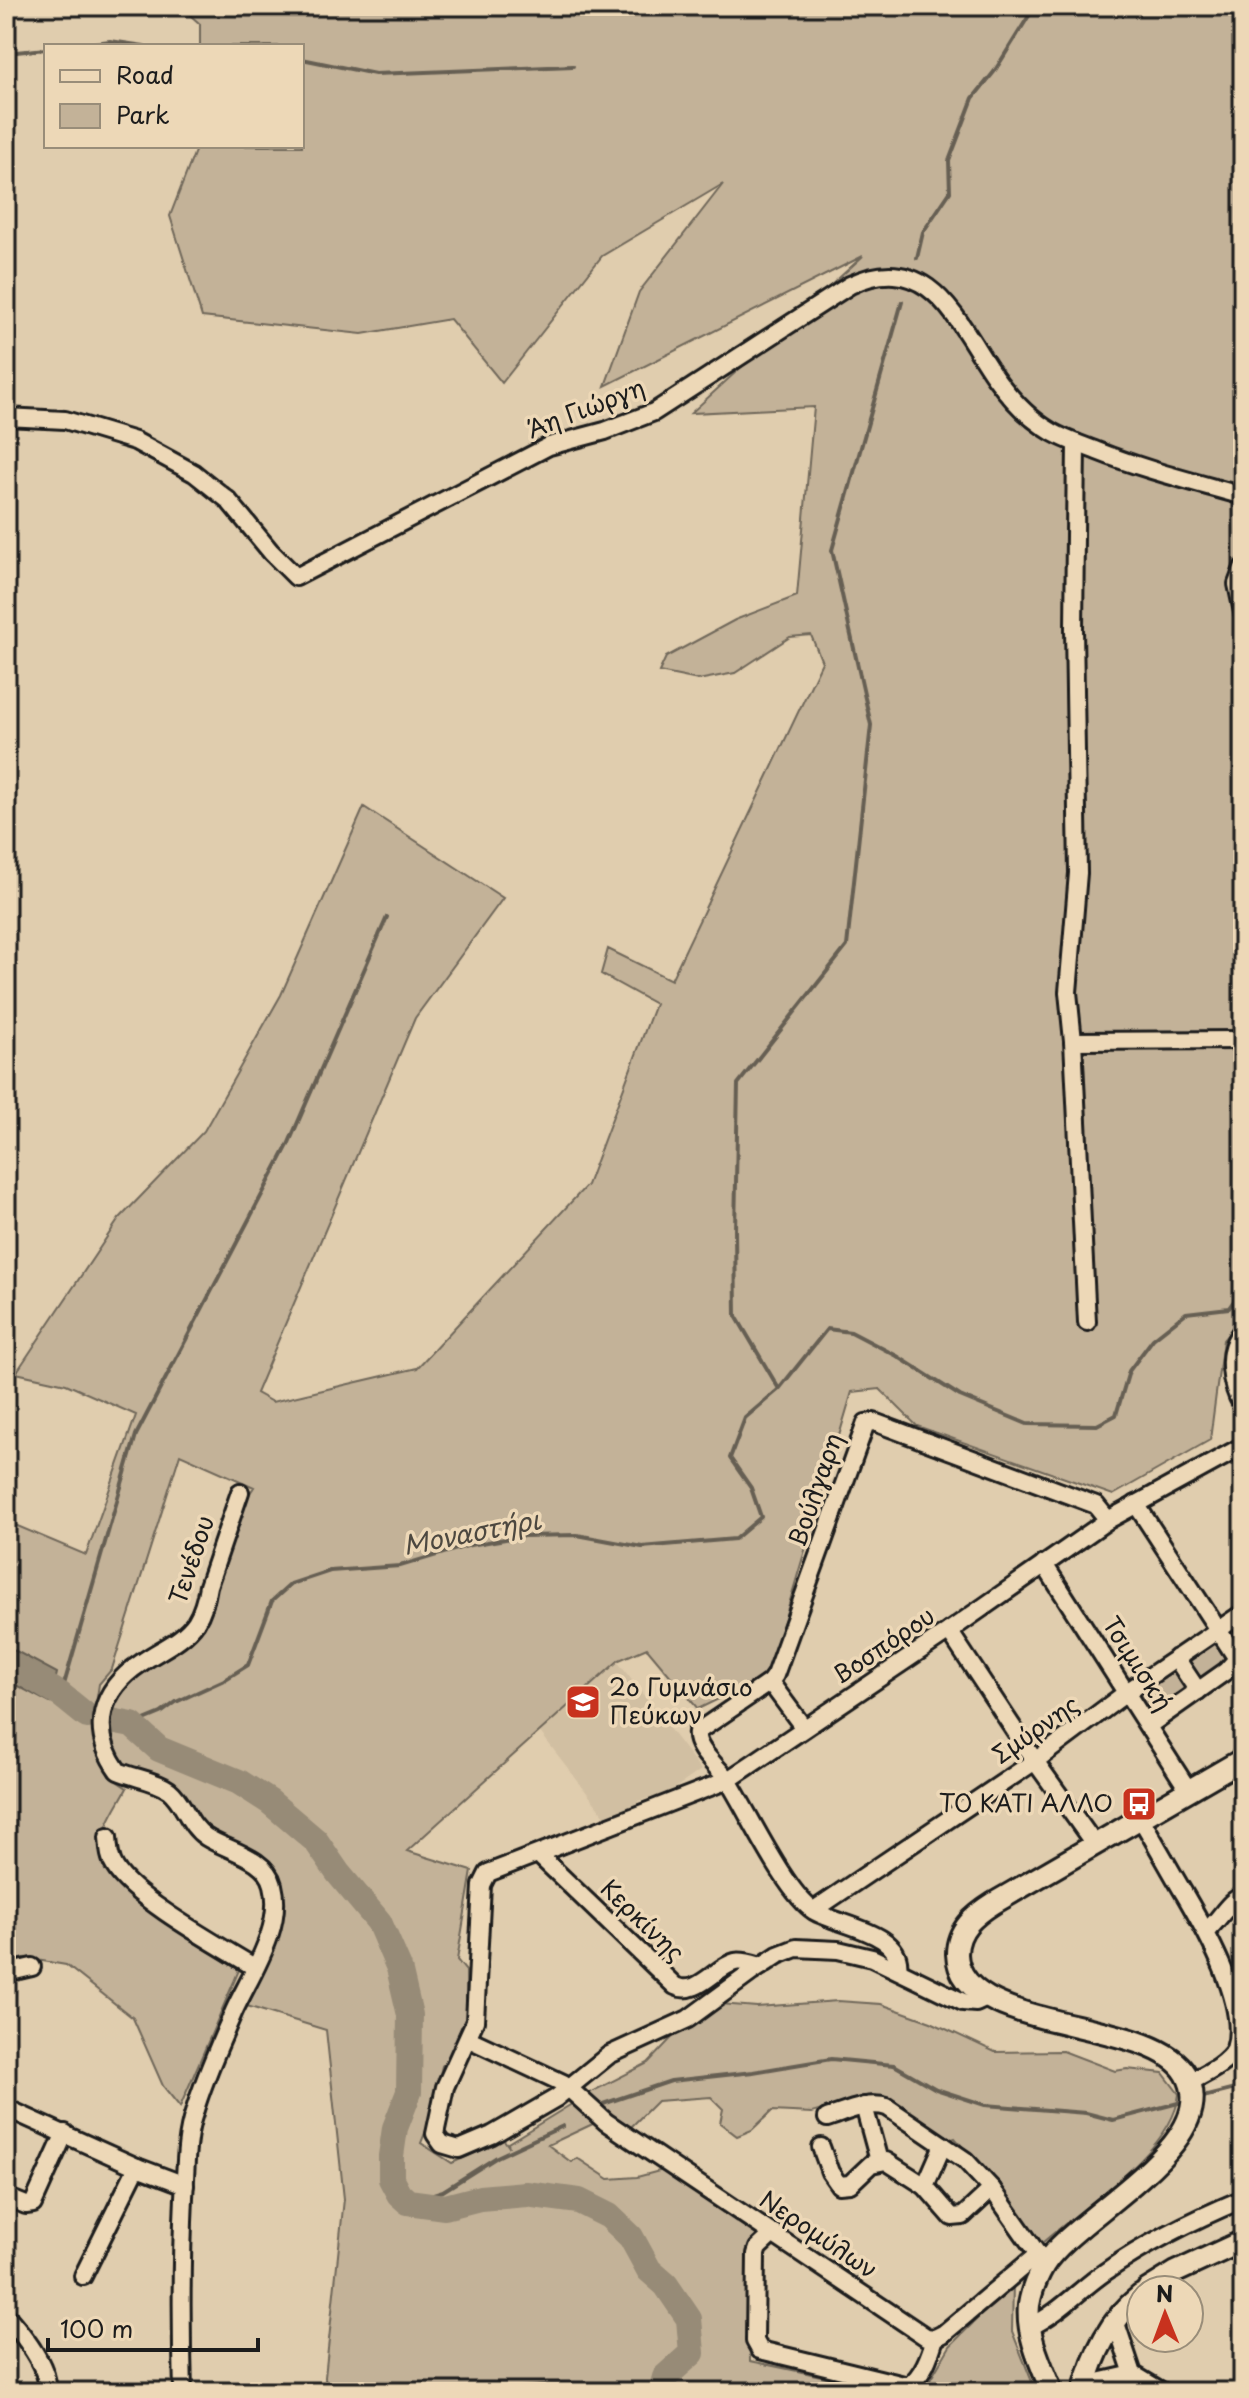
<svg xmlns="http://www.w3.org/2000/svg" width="1249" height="2398" font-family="'Playpen Sans',sans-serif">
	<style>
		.built { fill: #d1bfa2 }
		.green { fill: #c3b298; stroke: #70675a; stroke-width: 2 }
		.water { fill: #978b77; stroke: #665f53; stroke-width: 2 }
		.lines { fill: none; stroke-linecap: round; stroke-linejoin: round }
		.stream { stroke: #665f53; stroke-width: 4 }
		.river { stroke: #978b77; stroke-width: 26 }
		.minor-casing { stroke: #1c1c1c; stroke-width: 22 }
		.major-casing { stroke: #1c1c1c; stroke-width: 26 }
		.minor { stroke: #edd8b7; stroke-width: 16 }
		.major { stroke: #edd8b7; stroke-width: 20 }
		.labels { text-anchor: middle; stroke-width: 7; stroke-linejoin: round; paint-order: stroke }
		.street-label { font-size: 24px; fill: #1c1c1c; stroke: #edd8b7 }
		.poi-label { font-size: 24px; fill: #1c1c1c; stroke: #edd8b7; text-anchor: start }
		.water-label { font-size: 26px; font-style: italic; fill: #4d4840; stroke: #edd8b7 }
	</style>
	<rect width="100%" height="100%" fill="#e0cdae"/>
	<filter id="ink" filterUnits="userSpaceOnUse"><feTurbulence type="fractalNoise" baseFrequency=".0125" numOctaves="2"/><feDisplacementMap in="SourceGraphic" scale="16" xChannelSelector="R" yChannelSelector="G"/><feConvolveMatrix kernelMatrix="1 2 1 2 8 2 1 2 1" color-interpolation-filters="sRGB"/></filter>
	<g filter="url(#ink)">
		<polygon class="built" points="574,1605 701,1770 668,1793 638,1801 637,1811 608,1820 464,1634"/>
		<g class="green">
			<path d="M180,6H1243V1317L1223,1340L1210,1440L1113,1495L917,1426L880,1389L852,1392L768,1675L698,1709L647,1648L619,1660L407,1851L472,1871L457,1960L466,1971V2018L463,2037L442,2066L429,2123L421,2143L452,2163L504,2140L509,2147L508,2143L593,2091L648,2063L680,2029L720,2004L757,2007L838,2001L881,2004L931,2022L995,2052L1063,2051L1115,2071L1127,2069L1163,2073L1179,2094C1173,2152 1082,2207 1041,2244L1003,2194L955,2138L945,2142L873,2095L812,2113L772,2111L752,2130L737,2136L720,2123L723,2109L711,2097L657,2101L631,2127L609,2130L597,2122L548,2145L571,2162L577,2158L609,2179L637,2177L663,2170L761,2235L749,2272L750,2361L897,2392H608C573,2376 506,2390 468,2392C421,2394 373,2392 326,2392L325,2377L344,2199L326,2030L247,2006L277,1933L280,1891L238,1847L124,1767L104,1726L123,1685L205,1617L214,1606L209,1595L241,1507L254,1487L180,1454L112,1669L99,1684L92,1731L109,1776L127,1788C121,1800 104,1825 103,1838C98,1894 198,1943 239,1970L180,2107L163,2086L133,2018L66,1965L25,1958L6,1963V1508L15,1525L86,1555L136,1415L66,1384L16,1373L119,1219L204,1131L281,995L364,807L503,898L415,1018L256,1393L272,1402L417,1368L587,1185L655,1004L601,974L608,949L671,980L822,662L811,635L790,637L735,673L698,680L659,672L666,657L735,620L797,596L814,407L691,413L863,256L605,386L639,292L723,184L602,256L502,383L450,319L362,334L202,317L170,216L197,146H302V46H200V24Z"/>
			<polygon points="1212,1640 1225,1654 1228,1662 1199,1682 1183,1660"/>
			<polygon points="1174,1666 1190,1689 1151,1716 1136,1693"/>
			<polygon points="1013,2283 1012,2331 1036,2392 923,2392 950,2346"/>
		</g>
		<polygon class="water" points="6,1649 16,1651 57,1673 50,1703 6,1680"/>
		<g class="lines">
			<g class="stream">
				<polyline points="71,46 110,41 144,46"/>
				<polyline points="6,53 46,49"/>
				<polyline points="302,59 375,74 573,66"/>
				<polyline points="917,258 923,232 950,192 949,161 973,98 994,72 1035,6"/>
				<polyline points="779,1389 736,1316 735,1230 738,1084 847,946 871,725 832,550 902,302"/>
				<polyline points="61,1695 136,1435 288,1145 387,917"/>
				<polyline points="132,1725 161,1713 176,1702 224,1680 248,1665 272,1601 291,1584 330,1571 400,1566 470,1545 524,1536 577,1535 642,1547 735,1539 761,1517 751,1488 730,1458 745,1418 779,1389 827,1329 851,1332 897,1356 960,1396 1027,1424 1097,1425 1116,1415 1129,1371 1153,1339 1186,1313 1229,1308 1243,1288"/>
				<polyline points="1199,2098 1243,2087"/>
				<polyline points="603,2104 671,2081 753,2072 831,2059 894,2065 936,2089 985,2105 1086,2113 1113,2120 1186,2101"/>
				<polyline points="408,2202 443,2191 497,2157 563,2126"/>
			</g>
			<g class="river">
				<polyline points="6,1662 61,1695 87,1716"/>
				<polyline points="106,1720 132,1725 159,1749 239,1782 270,1802 316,1841 338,1873 379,1922 399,1968 410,2015 409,2092 395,2128 391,2156 391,2179 399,2194 408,2202 445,2207 480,2198 526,2194 579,2201 609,2216 631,2237 649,2270 666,2285 689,2319 692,2353 665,2377 661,2392"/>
			</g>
			<defs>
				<g id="minor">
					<path d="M6,417L65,420L135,441L194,473L228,500L271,552L296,577L549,446L605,431L654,412L850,285C930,247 958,324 995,377C1010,398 1029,419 1052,432C1066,440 1082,445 1097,451C1145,470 1194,482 1243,496"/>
					<polyline points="1076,443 1074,629 1078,873 1068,992 1073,1041 1087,1322"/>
					<polyline points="1243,568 1237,584 1243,612"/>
					<polyline points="1073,1041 1243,1040"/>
					<path d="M1243,1330C1224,1350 1230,1385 1243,1407"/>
					<polyline points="1136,1504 1243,1668"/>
					<polyline points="1044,1564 1189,1791"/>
					<polyline points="949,1631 1035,1761 1095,1845"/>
					<polyline points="1176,1658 1198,1691"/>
					<polyline points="770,1682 804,1728"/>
					<polyline points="1148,1726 1226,1671 1243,1652"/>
					<path d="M1141,1819C1156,1844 1170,1870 1185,1895C1206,1931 1249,2006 1235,2049C1226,2065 1205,2074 1190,2082"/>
					<path d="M108,1837C109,1848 109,1858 115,1867C134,1899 220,1946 254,1967"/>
					<path d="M542,1858L675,1986C697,1997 715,1967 735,1962C743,1960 754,1964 761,1966"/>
					<polyline points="814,1910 1035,1761 1134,1687 1243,1613"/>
					<path d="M1206,1931C1220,1920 1227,1902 1243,1895"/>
					<path d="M898,1970C904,1932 839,1926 814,1911C786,1893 749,1814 729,1782C720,1768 694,1749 697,1732L770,1682L775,1675L866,1423L874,1422L1096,1505L1108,1520"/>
					<polyline points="6,1973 32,1967"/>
					<polyline points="987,1998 976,2003 963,2002 872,1958 838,1950 796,1948 778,1955 752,1972 688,2019 609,2055 556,2098 492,2135 459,2149 442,2144 435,2134 445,2087 475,2021 482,1885 488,1873 728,1780 949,1631 1108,1520 1243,1446"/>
					<polyline points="469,2039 563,2083 606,2122 926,2337 935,2338 943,2334 1038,2254"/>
					<polyline points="864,2106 879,2161"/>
					<polyline points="6,2108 137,2167 185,2185"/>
					<path d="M827,2118C846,2112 867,2101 887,2107L965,2160L992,2189L1044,2263"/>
					<polyline points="821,2147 830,2172 839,2185 850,2184 871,2164 886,2161 925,2186 952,2217 963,2216 992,2189"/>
					<polyline points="925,2186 943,2145"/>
					<polyline points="6,2197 26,2205 33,2204 65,2133"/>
					<path d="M774,2233L758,2248L756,2254L755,2341L760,2350L908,2386C923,2376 930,2355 935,2338"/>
					<polyline points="83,2276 137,2167"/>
					<path d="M6,2315C21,2332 51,2369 47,2392"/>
					<polyline points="1115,2320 1133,2374 1163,2392"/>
					<path d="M1030,2327C1059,2313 1079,2290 1105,2272C1148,2242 1195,2219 1243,2199"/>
					<polyline points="1085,2385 1133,2374"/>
					<path d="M183,2392C181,2327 181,2262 184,2197C186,2169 185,2140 194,2113C204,2078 220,2044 234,2011C251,1974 284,1927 273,1885C266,1857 228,1851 206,1837C187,1824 185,1803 169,1790C155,1780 134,1778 118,1771C89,1730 100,1690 141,1663C159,1650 183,1641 196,1622C203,1611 206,1599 208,1586L240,1492"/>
				</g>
				<g id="major">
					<polyline points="1147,2290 1176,2272 1243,2241"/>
					<path d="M1052,2392C1041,2365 1026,2335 1029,2305C1031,2292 1037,2277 1044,2265C1075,2215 1226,2143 1186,2074C1152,2015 959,2034 957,1954C957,1929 975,1915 994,1903L1243,1759"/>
					<path d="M1083,2392C1094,2354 1109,2320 1141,2295"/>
				</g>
			</defs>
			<use href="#minor" class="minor-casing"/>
			<use href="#major" class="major-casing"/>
			<use href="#minor" class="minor"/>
			<use href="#major" class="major"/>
		</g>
	</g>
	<defs>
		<symbol id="school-square" viewBox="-11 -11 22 22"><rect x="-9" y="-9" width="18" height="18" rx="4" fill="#c8321e" stroke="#edd8b7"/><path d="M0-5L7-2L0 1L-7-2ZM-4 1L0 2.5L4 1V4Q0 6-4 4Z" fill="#fff"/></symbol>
		<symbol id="bus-square" viewBox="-11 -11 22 22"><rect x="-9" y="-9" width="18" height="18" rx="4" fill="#c8321e" stroke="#edd8b7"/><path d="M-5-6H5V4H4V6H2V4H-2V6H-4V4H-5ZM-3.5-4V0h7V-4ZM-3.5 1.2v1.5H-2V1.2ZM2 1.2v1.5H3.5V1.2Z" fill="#fff"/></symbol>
	</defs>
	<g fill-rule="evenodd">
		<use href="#school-square" x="563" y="1682" width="40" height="40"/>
		<use href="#bus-square" x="1119" y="1784" width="40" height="40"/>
	</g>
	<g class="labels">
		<g class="street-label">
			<text transform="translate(586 409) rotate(-21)" y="8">Άη Γιώργη</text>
			<text transform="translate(816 1490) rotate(-71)" y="8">Βούλγαρη</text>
			<text transform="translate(192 1560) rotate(-71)" y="8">Τενέδου</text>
			<text transform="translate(884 1646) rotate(-34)" y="8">Βοσπόρου</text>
			<text transform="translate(1137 1664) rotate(57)" y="8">Τσιμισκή</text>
			<text transform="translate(1036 1730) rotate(-35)" y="8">Σμύρνης</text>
			<text transform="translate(642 1921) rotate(44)" y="8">Κερκίνης</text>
			<text transform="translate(818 2235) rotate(34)" y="8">Νερομύλων</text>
		</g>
		<g class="poi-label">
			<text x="609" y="1696">2ο Γυμνάσιο<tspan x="609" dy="28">Πεύκων</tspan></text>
			<text x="1113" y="1812" text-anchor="end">ΤΟ ΚΑΤΙ ΑΛΛΟ</text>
		</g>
		<g class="water-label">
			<text transform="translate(472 1533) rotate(-11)" y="9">Μοναστήρι</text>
		</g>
	</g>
	<rect width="1249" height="2398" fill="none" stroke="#edd8b7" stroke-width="32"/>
	<rect x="16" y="16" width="1217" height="2366" fill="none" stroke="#1c1c1c" stroke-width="3" filter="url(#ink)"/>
	<rect x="44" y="44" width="260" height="104" fill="#edd8b7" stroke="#998d79" stroke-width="2"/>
	<rect x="60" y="70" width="40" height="12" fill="#edd8b7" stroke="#998d79" stroke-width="2"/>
	<text x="116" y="84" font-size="24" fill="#1c1c1c">Road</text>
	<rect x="60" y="104" width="40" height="24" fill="#c3b298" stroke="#998d79" stroke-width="2"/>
	<text x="116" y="124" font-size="24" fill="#1c1c1c">Park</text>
	<g transform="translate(1165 2314) rotate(359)"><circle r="38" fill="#edd8b7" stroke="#998d79" stroke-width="2"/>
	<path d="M0-6L14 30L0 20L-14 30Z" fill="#c8321e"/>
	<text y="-12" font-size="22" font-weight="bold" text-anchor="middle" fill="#1c1c1c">N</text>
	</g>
	<path d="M48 2338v12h210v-12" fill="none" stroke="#1c1c1c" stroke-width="4"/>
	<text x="60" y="2338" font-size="24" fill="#1c1c1c" stroke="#edd8b7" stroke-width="6" paint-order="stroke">100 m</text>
</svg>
